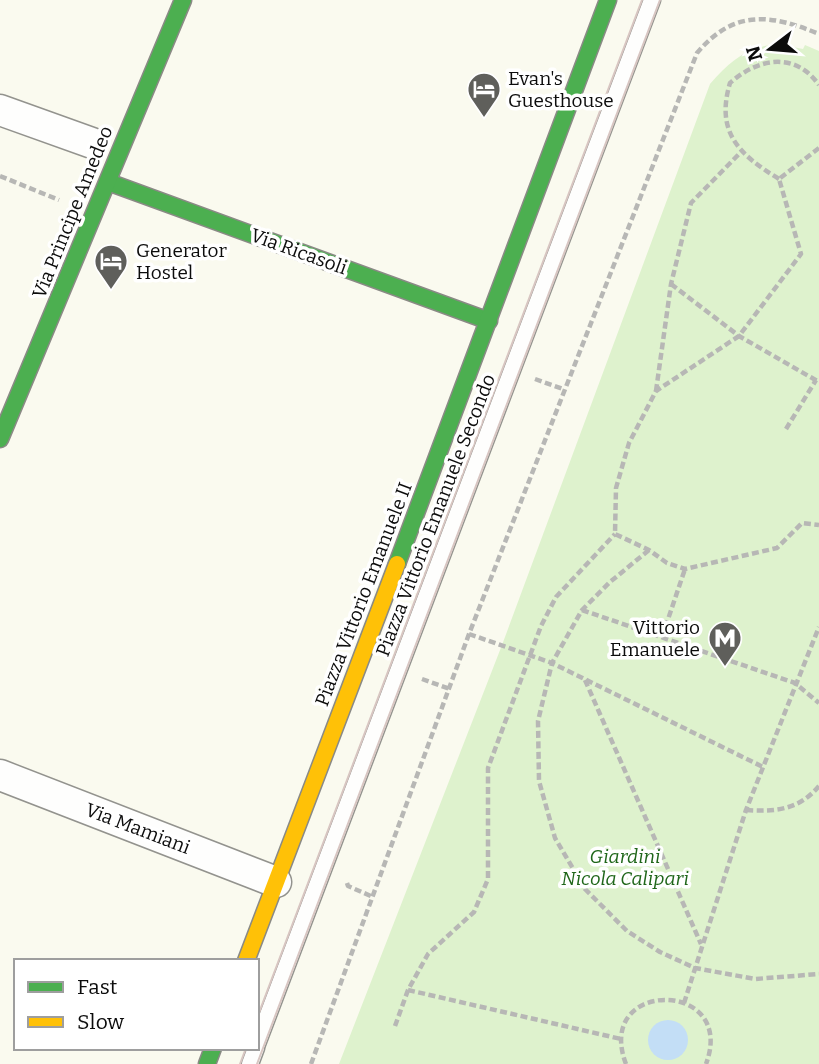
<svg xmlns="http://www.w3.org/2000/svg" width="819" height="1064" font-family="Bitter,serif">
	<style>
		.green { fill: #def2cd }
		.water { fill: #c3def6 }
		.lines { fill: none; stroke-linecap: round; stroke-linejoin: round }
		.lane-casing { stroke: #93938e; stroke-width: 19 }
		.street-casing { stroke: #93938e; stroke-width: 33 }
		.fast-casing { stroke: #8a8a85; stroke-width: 19 }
		.slow-casing { stroke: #8a8a85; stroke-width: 19 }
		.path { stroke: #b7b7b5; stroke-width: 4.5; stroke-dasharray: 7 3.5; stroke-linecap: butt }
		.lane { stroke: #fefefd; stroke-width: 16 }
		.street { stroke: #fefefd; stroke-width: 30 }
		.fast { stroke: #4caf50; stroke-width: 16 }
		.slow { stroke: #ffc107; stroke-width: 16 }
		.tram { stroke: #d8c6c2; stroke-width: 2 }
		.labels { text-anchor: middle; stroke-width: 7; stroke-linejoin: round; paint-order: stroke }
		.poi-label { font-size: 19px; fill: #0c0c0c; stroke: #fff; text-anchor: start }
		.street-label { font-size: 19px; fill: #0c0c0c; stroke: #fff }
		.park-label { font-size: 19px; font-style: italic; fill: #1f6619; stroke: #fff }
	</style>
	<rect width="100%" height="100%" fill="#fafaef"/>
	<path class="green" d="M778,44L803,49L805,45L819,51V1064H339L502,645L710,84C730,61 746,47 778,44Z"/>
	<circle class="water" cx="668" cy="1040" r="20"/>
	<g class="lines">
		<defs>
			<g id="lane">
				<polyline points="257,1044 652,0"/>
				<polyline points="250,1064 256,1048"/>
			</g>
			<g id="street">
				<polyline points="0,110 92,143"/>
				<polyline points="0,775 276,882"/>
			</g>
			<g id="fast">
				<polyline points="108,182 489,321"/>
				<polyline points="0,439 183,0"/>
				<polyline points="397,564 608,0"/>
				<polyline points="207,1064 213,1048"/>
			</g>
			<polyline id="slow" points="246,961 397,564"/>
		</defs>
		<use href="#lane" class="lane-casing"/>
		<use href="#street" class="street-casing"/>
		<use href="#fast" class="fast-casing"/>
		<use href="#slow" class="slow-casing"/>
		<g class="path">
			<polyline points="819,148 779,179 801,254 739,336 656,391 629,443 616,488 615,534 649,550 667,563 685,569 777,548 802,523 819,525"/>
			<polyline points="0,176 59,200"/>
			<path d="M779,179C740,155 715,133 730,83C758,58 795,51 819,85"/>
			<polyline points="671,284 739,336 819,382"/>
			<polyline points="535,379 563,389"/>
			<polyline points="656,391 671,284 691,203 741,152"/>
			<polyline points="786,429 816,380"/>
			<polyline points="649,550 610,582 582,610 552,663 538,721 539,781 555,838 585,889 627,931 660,952 695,968 755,979 819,974"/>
			<polyline points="582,610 795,683 819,703"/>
			<polyline points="469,634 552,663 763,767"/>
			<polyline points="662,637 685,569"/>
			<polyline points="422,679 450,689"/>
			<polyline points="585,680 701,944"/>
			<path d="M746,810C775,812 799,810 819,786"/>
			<polyline points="347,883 348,886 373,897"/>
			<polyline points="408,990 621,1039"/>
			<polyline points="684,1003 746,810 819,627"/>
			<polyline points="395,1026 408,990 428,954 474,912 488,879 488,768 541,626 556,597 615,534"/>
			<path d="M311,1064L469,634L697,53C734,9 771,14 819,34"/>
			<path d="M626,1064C593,978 738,979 706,1064"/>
		</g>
		<use href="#lane" class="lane"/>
		<use href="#street" class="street"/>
		<use href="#fast" class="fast"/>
		<use href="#slow" class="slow"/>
		<g class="tram">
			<polyline points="257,1018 642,0"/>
			<polyline points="240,1064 246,1048"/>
			<polyline points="257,1064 660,0"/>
		</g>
	</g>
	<defs>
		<symbol id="hotel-pin" viewBox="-11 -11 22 30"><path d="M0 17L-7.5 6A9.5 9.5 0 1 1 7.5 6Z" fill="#5f5f5b" stroke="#fff"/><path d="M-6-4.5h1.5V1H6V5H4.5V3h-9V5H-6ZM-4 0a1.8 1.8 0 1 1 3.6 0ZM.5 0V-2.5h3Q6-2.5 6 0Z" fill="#fff"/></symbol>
		<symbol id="metro-pin" viewBox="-11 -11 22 30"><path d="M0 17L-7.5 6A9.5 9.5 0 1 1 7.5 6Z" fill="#5f5f5b" stroke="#fff"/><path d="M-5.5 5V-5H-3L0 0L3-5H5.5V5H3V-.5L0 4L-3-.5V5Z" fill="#fff"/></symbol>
	</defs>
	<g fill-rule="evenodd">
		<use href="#hotel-pin" x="465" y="70" width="38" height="52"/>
		<use href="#hotel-pin" x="92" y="242" width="38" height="52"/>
		<use href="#metro-pin" x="706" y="619" width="38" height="52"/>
	</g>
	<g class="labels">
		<g class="poi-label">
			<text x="508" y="85">Evan's<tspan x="508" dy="22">Guesthouse</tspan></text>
			<text x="136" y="257">Generator<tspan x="136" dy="22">Hostel</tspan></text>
			<text x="700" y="634" text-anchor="end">Vittorio<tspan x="700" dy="22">Emanuele</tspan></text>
		</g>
		<g class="street-label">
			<text transform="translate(72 212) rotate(-68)" y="7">Via Principe Amedeo</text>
			<text transform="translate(299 251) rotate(20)" y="7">Via Ricasoli</text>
			<text transform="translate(435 515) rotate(-69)" y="7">Piazza Vittorio Emanuele Secondo</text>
			<text transform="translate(363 594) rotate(-69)" y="7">Piazza Vittorio Emanuele II</text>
			<text transform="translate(138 828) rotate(21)" y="7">Via Mamiani</text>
		</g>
		<g class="park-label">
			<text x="625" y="863">Giardini<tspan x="625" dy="22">Nicola Calipari</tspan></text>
		</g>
	</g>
	<rect x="14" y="959" width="245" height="91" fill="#ffffff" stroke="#9e9e9e" stroke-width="2"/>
	<rect x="28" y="982" width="35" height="10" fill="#4caf50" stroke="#9e9e9e" stroke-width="2"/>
	<text x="77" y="994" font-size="21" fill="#0c0c0c">Fast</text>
	<rect x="28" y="1017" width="35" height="10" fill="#ffc107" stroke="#9e9e9e" stroke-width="2"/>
	<text x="77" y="1029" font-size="21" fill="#0c0c0c">Slow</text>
	<g transform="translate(770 49) rotate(254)" stroke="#ffffff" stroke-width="5" paint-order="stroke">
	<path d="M0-5L12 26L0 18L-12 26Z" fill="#0c0c0c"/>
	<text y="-10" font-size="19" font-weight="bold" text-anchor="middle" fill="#0c0c0c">N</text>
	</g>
</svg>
